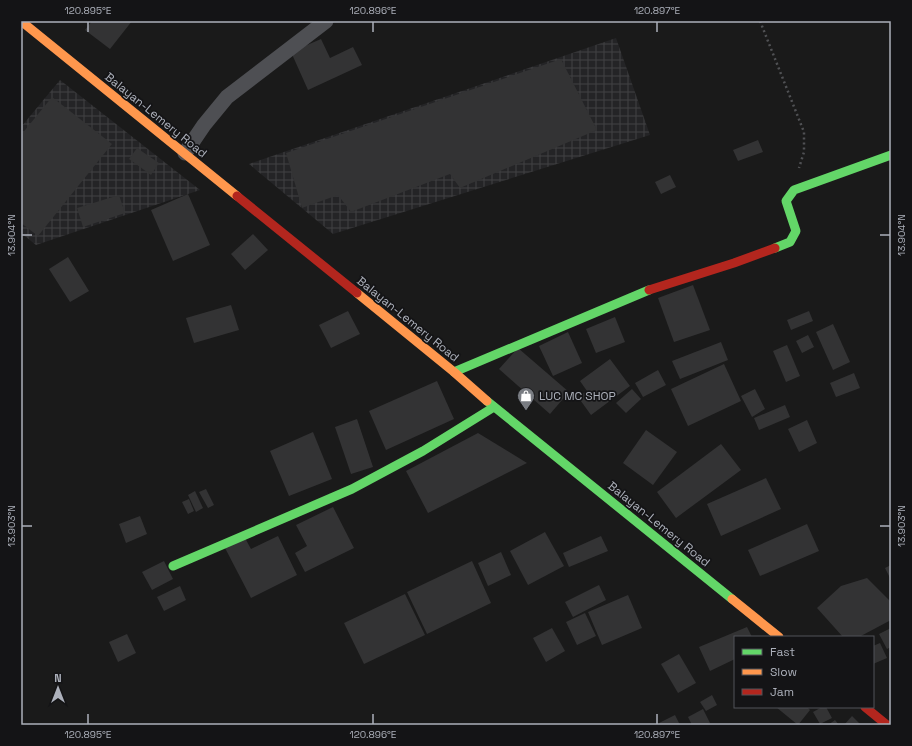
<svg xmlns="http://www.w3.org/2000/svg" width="912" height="746" font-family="'Space Grotesk',sans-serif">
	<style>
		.industrial { fill: url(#industrial-grid) }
		.building { fill: #333334 }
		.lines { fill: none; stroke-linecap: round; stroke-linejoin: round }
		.path { stroke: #505154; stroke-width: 2.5; stroke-dasharray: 2 3; stroke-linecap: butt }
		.street { stroke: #4e4f53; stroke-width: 15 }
		.fast { stroke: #63d668; stroke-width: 9 }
		.slow { stroke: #ff974d; stroke-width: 9 }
		.jam { stroke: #b3261e; stroke-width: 9 }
		.ticks { fill: none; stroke: #acb0ba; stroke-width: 1.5 }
		.labels { text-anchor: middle; stroke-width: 3.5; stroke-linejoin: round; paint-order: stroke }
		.street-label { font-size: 12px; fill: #acb0ba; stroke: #141416 }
		.poi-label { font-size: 12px; fill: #acb0ba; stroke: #141416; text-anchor: start }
		.neatline { fill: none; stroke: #acb0ba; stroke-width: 1.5 }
		.ticks-label { font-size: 10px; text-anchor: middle; fill: #acb0ba }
	</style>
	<defs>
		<pattern id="industrial-grid" width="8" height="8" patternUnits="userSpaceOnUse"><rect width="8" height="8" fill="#242426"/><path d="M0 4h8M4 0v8" fill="none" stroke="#414143"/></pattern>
	</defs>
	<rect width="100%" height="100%" fill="#1a1a1a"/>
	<g class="industrial">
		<polygon points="616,38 650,135 333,234 249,164"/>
		<polygon points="60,80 200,190 36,245 21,233 21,127"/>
	</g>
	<g class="building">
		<polygon points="92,21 132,21 110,49 85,30"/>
		<polygon points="321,39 330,58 353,47 362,65 308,90 291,52"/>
		<polygon points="561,59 597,130 460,188 450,174 351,212 338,195 302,208 286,153"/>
		<polygon points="52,97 112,144 38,236 21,223 21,135"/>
		<polygon points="758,140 763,152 738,161 733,150"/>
		<polygon points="137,148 159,163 151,175 129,159"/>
		<polygon points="670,175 676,187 661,194 655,182"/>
		<polygon points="188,194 210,245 173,261 151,210"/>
		<polygon points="119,195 125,213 83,227 77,208"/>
		<polygon points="253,234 268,250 245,270 231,254"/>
		<polygon points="68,257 89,291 70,302 49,269"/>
		<polygon points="693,285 710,330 674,342 658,298"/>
		<polygon points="231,305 239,330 194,343 186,318"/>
		<polygon points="348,311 360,334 331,348 319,325"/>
		<polygon points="809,311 813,321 791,330 787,320"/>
		<polygon points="615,317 625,342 596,353 586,329"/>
		<polygon points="833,324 850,362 833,370 816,332"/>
		<polygon points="568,332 582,363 553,376 539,346"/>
		<polygon points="808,335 814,347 802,353 796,341"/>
		<polygon points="721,342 728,360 680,379 672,361"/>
		<polygon points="787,345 800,376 786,382 773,351"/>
		<polygon points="518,348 569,392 550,414 499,369"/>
		<polygon points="610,359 630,386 591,415 578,397 587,391 580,381"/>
		<polygon points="724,364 741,401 688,426 671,389"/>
		<polygon points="658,370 666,385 643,397 635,383"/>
		<polygon points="854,373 860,388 836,397 830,383"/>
		<polygon points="437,381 454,419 386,450 369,411"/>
		<polygon points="632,389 641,399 626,413 616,403"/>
		<polygon points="755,389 765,409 752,417 741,396"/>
		<polygon points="785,405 790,417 759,430 754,418"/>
		<polygon points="357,419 373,467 351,474 335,427"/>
		<polygon points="807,420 817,443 799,452 788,429"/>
		<polygon points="646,430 677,452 653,485 623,463"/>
		<polygon points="313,432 332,479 289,496 270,451"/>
		<polygon points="478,433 527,463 428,513 406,471"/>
		<polygon points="721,444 741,470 676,518 657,492"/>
		<polygon points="766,478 781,509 721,536 707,504"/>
		<polygon points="206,489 214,505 208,508 199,492"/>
		<polygon points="195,491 203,508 196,512 188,495"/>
		<polygon points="189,499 194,511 188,514 182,502"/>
		<polygon points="333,507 354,548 305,572 295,553 307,546 296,525"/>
		<polygon points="140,516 147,534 126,543 119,524"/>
		<polygon points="807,524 819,551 760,576 748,550"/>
		<polygon points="545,532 564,566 528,585 510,551"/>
		<polygon points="278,536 297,575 251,598 225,548 245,538 251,549"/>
		<polygon points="601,536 608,551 569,567 563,553"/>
		<polygon points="501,552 511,575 488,586 478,563"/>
		<polygon points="164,561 173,579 152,590 142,572"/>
		<polygon points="472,561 491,603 427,634 407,592"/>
		<polygon points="891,565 891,580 885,568"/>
		<polygon points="867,578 891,602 891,620 859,637 843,637 817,608 841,586"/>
		<polygon points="599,585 606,600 573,617 565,602"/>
		<polygon points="180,586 186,600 164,611 157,597"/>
		<polygon points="405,594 425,635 364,664 344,623"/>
		<polygon points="628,595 642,628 602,645 588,612"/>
		<polygon points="585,613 596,636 577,645 566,622"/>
		<polygon points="747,627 752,637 735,637 735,659 710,671 699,647"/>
		<polygon points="552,628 565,651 546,662 533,638"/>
		<polygon points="891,628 891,647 887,649 879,634"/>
		<polygon points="127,634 136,653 118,662 109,642"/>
		<polygon points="880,643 887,658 873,664 873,646"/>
		<polygon points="679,654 696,683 678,693 661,664"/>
		<polygon points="712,695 717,705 706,711 700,702"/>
		<polygon points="776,707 807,707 810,710 798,725"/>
		<polygon points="822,707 826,707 832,718 820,724 813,712"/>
		<polygon points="703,709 710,723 705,725 692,725 688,717"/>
		<polygon points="675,715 680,725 660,725 659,723"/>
		<polygon points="852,716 861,725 844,725"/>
		<polygon points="835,720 839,725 828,725"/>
	</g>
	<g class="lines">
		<polyline class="path" points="760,21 804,132 804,152 799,168"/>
		<polyline class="street" points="185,153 204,125 227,97 326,21"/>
		<g class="fast">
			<polyline points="775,248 790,242 796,231 786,201 794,190 891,155"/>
			<polyline points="454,372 649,290"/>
			<polyline points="487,401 732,599"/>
			<polyline points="173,566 352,489 423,451 494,407"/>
		</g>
		<g class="slow">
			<polyline points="21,21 237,196"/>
			<polyline points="357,293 454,372 487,401"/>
			<polyline points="732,599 779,637"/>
		</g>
		<g class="jam">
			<polyline points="237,196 357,293"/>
			<polyline points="649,290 734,263 775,248"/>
			<polyline points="865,707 887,725"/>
		</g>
	</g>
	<path class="ticks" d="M88,22V32M373,22V32M657,22V32M22,235H32M880,235H890M22,526H32M880,526H890M88,714V724M373,714V724M657,714V724"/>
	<defs>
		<symbol id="shop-pin" viewBox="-11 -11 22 30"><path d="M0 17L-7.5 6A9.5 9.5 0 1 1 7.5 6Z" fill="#797c82" stroke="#141416"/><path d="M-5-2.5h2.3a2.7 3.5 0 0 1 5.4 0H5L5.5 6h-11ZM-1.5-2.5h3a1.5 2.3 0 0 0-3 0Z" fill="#fff"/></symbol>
	</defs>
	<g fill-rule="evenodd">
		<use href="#shop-pin" x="516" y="386" width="20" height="27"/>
	</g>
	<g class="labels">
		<g class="street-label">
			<text transform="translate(156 115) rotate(39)" y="4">Balayan-Lemery Road</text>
			<text transform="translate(408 319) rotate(39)" y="4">Balayan-Lemery Road</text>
			<text transform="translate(659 524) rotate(39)" y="4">Balayan-Lemery Road</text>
		</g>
		<g class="poi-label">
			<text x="539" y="400">LUC MC SHOP</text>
		</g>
	</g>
	<rect width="912" height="746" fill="none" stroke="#141416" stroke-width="44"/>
	<rect x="734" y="636" width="140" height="72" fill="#141416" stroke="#515258"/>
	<rect x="742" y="649" width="20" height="6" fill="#63d668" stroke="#515258"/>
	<text x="770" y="656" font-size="12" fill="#acb0ba">Fast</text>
	<rect x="742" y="669" width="20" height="6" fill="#ff974d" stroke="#515258"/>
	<text x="770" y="676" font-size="12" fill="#acb0ba">Slow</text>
	<rect x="742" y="689" width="20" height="6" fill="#b3261e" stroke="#515258"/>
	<text x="770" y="696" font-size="12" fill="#acb0ba">Jam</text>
	<g transform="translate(58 688)" stroke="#141416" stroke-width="3" paint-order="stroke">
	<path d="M0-3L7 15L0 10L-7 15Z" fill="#acb0ba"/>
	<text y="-6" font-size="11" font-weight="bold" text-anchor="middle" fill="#acb0ba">N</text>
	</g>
	<rect x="22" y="22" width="868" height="702" class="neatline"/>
	<g class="ticks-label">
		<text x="88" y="14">120.895°E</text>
		<text x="373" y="14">120.896°E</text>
		<text x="657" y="14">120.897°E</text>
		<text transform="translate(11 235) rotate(-90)" y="4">13.904°N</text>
		<text transform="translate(901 235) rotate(-90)" y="4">13.904°N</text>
		<text transform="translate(11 526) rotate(-90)" y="4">13.903°N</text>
		<text transform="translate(901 526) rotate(-90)" y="4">13.903°N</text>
		<text x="88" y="738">120.895°E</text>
		<text x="373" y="738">120.896°E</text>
		<text x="657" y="738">120.897°E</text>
	</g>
</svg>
